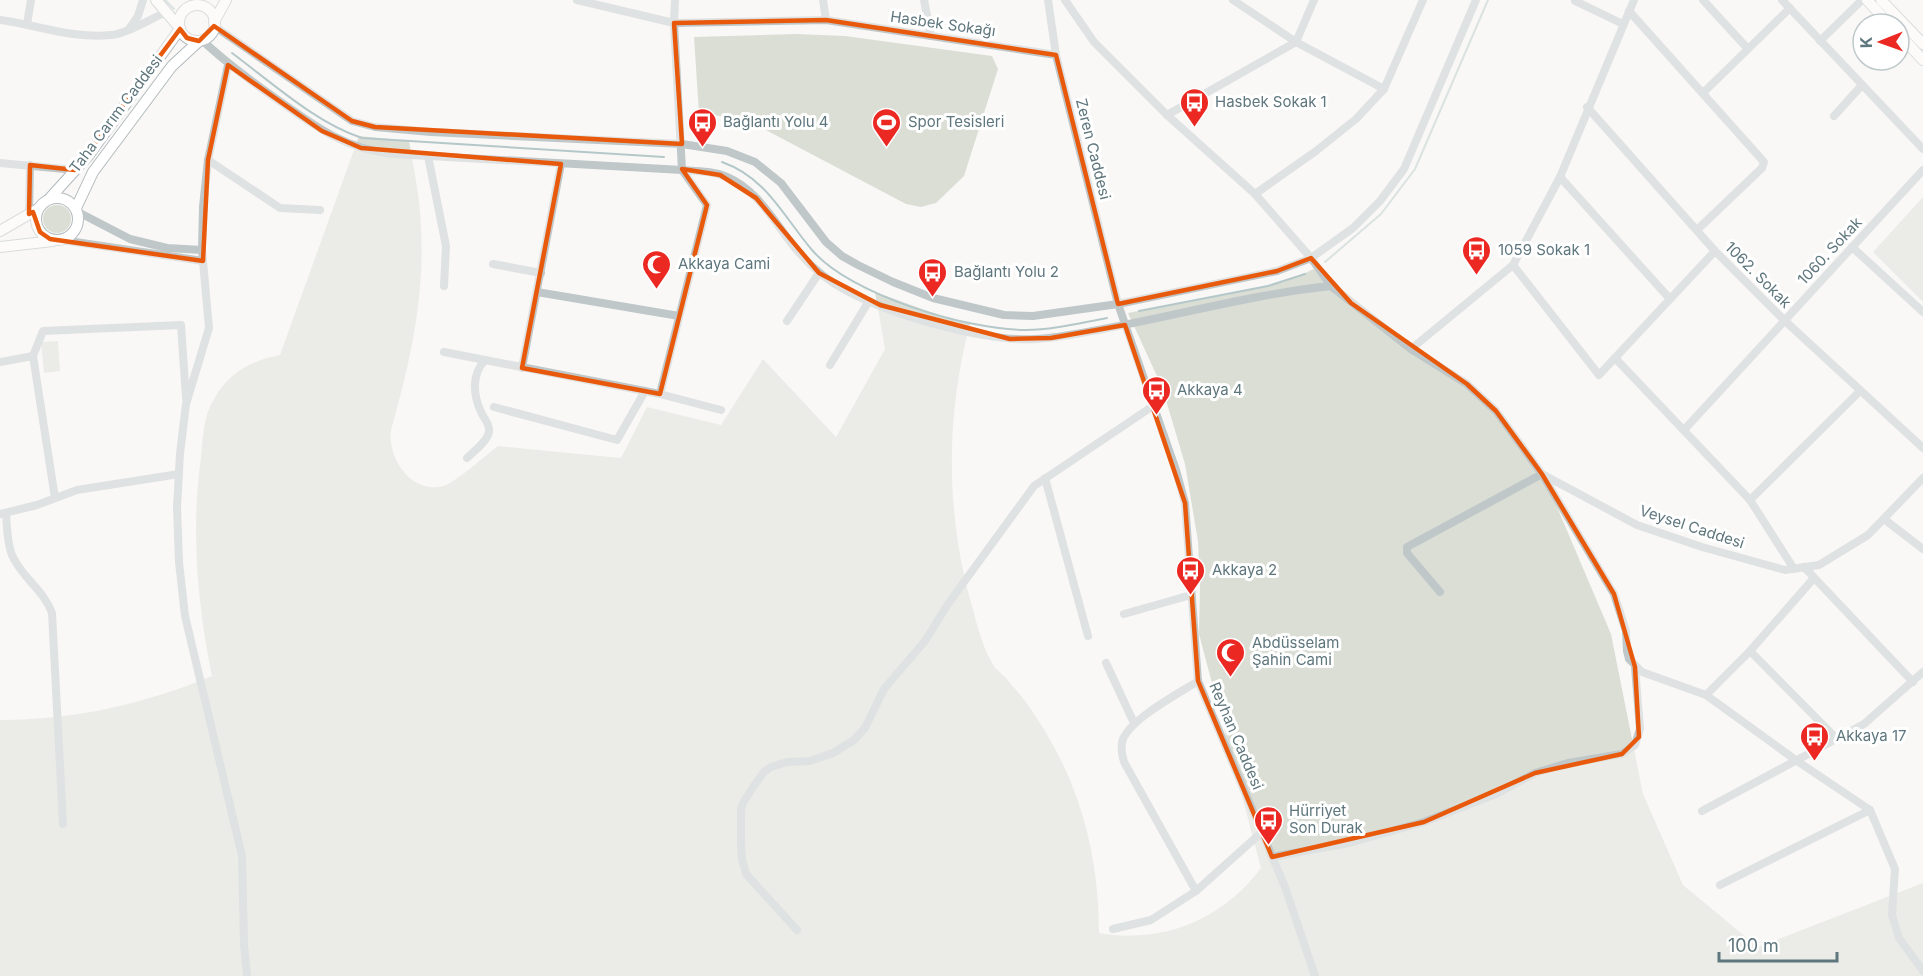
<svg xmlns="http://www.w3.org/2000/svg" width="1923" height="976" font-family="Inter,sans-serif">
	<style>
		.green { fill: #daded5 }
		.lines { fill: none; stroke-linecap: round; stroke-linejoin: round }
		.stream { stroke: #b5c8c9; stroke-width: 2 }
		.major-casing { stroke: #b3bbbe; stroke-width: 12 }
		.minor { stroke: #bfc7c9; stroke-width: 8 }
		.major { stroke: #fff; stroke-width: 10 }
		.marked { fill: none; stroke: #e8590c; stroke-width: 4.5; stroke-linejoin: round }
		.labels { text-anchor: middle; stroke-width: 6; stroke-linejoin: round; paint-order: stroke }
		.street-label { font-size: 15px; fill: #5e767d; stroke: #fff }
		.poi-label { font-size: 15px; fill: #5e767d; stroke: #fff; text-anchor: start }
	</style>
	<rect width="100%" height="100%" fill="#f9f8f6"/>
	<g class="green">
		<polygon points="796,34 845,36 992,56 998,69 964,176 936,203 921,207 906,204 747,120 699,113 694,37"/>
		<path d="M359,136L409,141C414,169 420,198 421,227C425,296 410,364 391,430C387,459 413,497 446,485C457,481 487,454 498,446L621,458L647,407L721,425L763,359L836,437L885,349L875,292L939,315L970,323C946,416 945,512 972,606C977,624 982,645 991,661C994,668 1001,673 1006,678C1016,690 1026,701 1034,714C1079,780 1099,853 1099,933C1163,944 1222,920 1261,868L1199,634L1200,588L1198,541L1185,464L1162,387L1128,313L1284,282L1314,269L1328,287L1474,389L1543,474L1611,634L1643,794L1683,885L1758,947L1923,883V976H0V720C74,720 144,704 212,676C197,604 191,530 201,457C203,437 203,417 214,399C228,373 252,360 280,355Z"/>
		<polygon points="1923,197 1923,302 1873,252"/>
		<circle cx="57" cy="219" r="14"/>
		<polygon points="58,341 60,371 44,373 41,342"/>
	</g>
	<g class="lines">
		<g class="stream">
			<polyline points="165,0 174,9"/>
			<path d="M232,53C271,82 316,123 362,138L664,157"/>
			<path d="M722,162C767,178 783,216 812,250C850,295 967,330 1026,330C1053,330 1080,323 1107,318"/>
			<polyline points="1325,262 1381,214 1415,169 1488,0"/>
			<polyline points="1139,311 1268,286 1305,274"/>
		</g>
		<defs>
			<g id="major">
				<polyline points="156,0 179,27"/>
				<polyline points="1867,0 1889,24"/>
				<polyline points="1881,0 1923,44"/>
				<circle cx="197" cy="23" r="18"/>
				<polyline points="214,22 226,0"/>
				<polyline points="1899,34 1923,60"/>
				<circle cx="57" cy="219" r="21"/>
				<polyline points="50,198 88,156 180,29"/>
				<polyline points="76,208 93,172 172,66 199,41"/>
				<polyline points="0,231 38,209"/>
				<polyline points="0,247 53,241"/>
			</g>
		</defs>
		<use href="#major" class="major-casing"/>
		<g class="minor">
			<polyline points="577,0 674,23 826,20 1056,55"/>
			<polyline points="675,0 674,23 682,170"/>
			<polyline points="823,0 826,20"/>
			<polyline points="924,0 931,36"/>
			<polyline points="1048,0 1056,55 1118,304 1176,470 1185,503 1198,681 1285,887 1315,976"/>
			<polyline points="1065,0 1094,42 1167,115 1255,194 1311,258 1331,286 1411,349 1467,384 1496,411 1542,474 1637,525 1702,547 1785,570 1819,565 1868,535 1923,478"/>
			<polyline points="1233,0 1296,42 1384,89"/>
			<polyline points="1703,0 1748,49"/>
			<polyline points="1782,0 1923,149"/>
			<polyline points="1575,1 1623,24"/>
			<polyline points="1629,11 1764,162 1762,168 1697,230"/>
			<path d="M0,20C37,25 73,39 111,35C126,34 151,19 166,12"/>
			<polyline points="27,24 31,0"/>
			<polyline points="214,26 352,121 375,127 431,132 682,144 727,151 755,162 781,183 826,242 842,256 858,265 893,282 933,298 1004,315 1033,316 1118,304 1277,271 1311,258 1353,228 1380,201 1404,169 1476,0"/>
			<polyline points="129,29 138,16 143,0"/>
			<path d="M202,40C226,63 251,81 278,100C316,127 345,149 393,154L682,170C697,171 713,171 727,177C758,190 775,223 795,248C810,266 827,281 847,291C894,316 984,342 1036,339C1058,338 1081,333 1103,329C1179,315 1254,294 1331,286"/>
			<polyline points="1820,41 1862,0"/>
			<polyline points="228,65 208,160 203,207 202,250 209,328 186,404 180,454 177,507 179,562 185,616 242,856 244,944 247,976"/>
			<polyline points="1703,93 1790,8"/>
			<polyline points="1587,107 1715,251 1784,320 1923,448"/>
			<polyline points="1167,115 1296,42 1314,0"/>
			<polyline points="1834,116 1862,85"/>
			<polyline points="428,156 446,246 444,286"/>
			<polyline points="208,160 280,208 320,210"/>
			<polyline points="0,163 75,170"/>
			<polyline points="1560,177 1670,299"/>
			<polyline points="1255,194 1316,151 1356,119 1384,89 1423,0"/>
			<polyline points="78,212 130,239 167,248 202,250"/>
			<polyline points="29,214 30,165"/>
			<polyline points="62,240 203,261"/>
			<polyline points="1852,247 1923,312"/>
			<polyline points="493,264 541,273"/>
			<polyline points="1513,265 1599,375 1715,251"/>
			<polyline points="537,292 679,316"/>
			<polyline points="787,321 819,273"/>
			<polyline points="1411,349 1513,265 1560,177 1634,0"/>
			<polyline points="444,352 660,394 721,410"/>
			<polyline points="33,356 43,331 181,325 186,398"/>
			<polyline points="1615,358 1750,500 1794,569"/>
			<polyline points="0,362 33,356 55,498"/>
			<polyline points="830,365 869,301"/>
			<polyline points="522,368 561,164"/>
			<polyline points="660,394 707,205 682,170"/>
			<polyline points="494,407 617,440 645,391"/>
			<polyline points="1684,430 1923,170"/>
			<path d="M467,458C474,451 487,442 489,432C490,424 485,420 482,414C473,396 471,375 485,360"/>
			<polyline points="1045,478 1088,636"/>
			<polyline points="1750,500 1860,391"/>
			<path d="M6,513C7,526 7,543 12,555C21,577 44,590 52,613L63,824"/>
			<polyline points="0,514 37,505 77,490 179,474"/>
			<polyline points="1884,519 1923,549"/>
			<polyline points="1804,567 1913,682"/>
			<polyline points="1440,592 1407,553 1407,547 1542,474 1614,594 1626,631 1627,651 1629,659 1642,672 1706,695 1797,761 1870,810 1895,869 1892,915 1899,938 1923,971"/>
			<polyline points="1124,614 1191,595"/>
			<polyline points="1750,651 1837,739"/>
			<polyline points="1106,663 1134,723"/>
			<path d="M1198,681C1178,694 1132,718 1123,739C1120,747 1122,755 1124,762L1196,891L1262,832"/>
			<polyline points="1706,695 1750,651 1814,578"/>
			<polyline points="1702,811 1864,724 1923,672"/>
			<polyline points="1272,857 1349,843 1424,822 1496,794 1535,773 1568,763 1622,754 1635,745 1640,729 1635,667"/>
			<polyline points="1720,885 1870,810"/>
			<polyline points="1113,929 1151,920 1196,891"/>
			<polyline points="797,930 746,874 742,859 741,843 741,809 743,803 753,787 764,772 771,767 787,762 810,761 833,753 854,740 865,728 884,689 925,641 948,604 1034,486 1153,406"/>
		</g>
		<use href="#major" class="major"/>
	</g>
	<path d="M0 0H1923V976H0ZM826,20L1056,55L1118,304L1277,271L1311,258L1351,303L1467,384L1496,411L1542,474L1614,594L1635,667L1639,737L1622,754L1535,773L1424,822L1272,857L1198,681L1185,503L1125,325L1051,338L1010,339L880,305L819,273L756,198L720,175L682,169L707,205L660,394L522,368L561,164L361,148L322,131L228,65L208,160L203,261L50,239L40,232L33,212L29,214L30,165L75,170L180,29L187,38L199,41L214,26L352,121L375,127L682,144L674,23Z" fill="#f9f8f6" fill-opacity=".55" fill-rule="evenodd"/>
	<path class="marked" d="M826,20L1056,55L1118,304L1277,271L1311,258L1351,303L1467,384L1496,411L1542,474L1614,594L1635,667L1639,737L1622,754L1535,773L1424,822L1272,857L1198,681L1185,503L1125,325L1051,338L1010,339L880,305L819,273L756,198L720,175L682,169L707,205L660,394L522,368L561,164L361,148L322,131L228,65L208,160L203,261L50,239L40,232L33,212L29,214L30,165L75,170L180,29L187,38L199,41L214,26L352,121L375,127L682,144L674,23Z"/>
	<defs>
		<symbol id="bus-pin" viewBox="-11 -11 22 30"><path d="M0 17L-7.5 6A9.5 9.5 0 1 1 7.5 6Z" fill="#ec2823" stroke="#fff"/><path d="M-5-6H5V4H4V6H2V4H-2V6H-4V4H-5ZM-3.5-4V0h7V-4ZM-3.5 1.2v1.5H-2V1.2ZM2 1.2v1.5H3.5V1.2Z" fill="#fff"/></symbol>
		<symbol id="stadium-pin" viewBox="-11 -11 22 30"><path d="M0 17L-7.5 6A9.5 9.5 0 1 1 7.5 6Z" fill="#ec2823" stroke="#fff"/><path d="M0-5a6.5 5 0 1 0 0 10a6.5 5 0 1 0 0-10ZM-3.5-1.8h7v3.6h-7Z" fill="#fff"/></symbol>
		<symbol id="mosque-pin" viewBox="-11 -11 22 30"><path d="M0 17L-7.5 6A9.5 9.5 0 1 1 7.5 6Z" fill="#ec2823" stroke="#fff"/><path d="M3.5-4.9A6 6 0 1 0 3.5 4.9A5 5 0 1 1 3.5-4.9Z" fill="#fff"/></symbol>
	</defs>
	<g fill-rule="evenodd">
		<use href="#bus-pin" x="1178" y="86" width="33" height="45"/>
		<use href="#bus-pin" x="686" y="106" width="33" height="45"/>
		<use href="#stadium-pin" x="870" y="106" width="33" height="45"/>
		<use href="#bus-pin" x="1460" y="234" width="33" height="45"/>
		<use href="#mosque-pin" x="640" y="248" width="33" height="45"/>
		<use href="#bus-pin" x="916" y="256" width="33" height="45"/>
		<use href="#bus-pin" x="1140" y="374" width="33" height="45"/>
		<use href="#bus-pin" x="1174" y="554" width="33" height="45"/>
		<use href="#mosque-pin" x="1214" y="636" width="33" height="45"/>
		<use href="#bus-pin" x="1798" y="720" width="33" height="45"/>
		<use href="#bus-pin" x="1252" y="804" width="33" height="45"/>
	</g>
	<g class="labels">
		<g class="street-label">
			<text transform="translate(943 24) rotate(8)" y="5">Hasbek Sokağı</text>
			<text transform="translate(116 114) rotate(-53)" y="5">Taha Carım Caddesi</text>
			<text transform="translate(1093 149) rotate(76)" y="5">Zeren Caddesi</text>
			<text transform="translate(1830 251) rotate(-47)" y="5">1060. Sokak</text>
			<text transform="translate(1758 275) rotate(45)" y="5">1062. Sokak</text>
			<text transform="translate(1692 527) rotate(18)" y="5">Veysel Caddesi</text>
			<text transform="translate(1236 736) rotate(67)" y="5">Reyhan Caddesi</text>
		</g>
		<g class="poi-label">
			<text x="1215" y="107">Hasbek Sokak 1</text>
			<text x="723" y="127">Bağlantı Yolu 4</text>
			<text x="908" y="127">Spor Tesisleri</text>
			<text x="1498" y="255">1059 Sokak 1</text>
			<text x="678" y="269">Akkaya Cami</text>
			<text x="954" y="277">Bağlantı Yolu 2</text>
			<text x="1177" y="395">Akkaya 4</text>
			<text x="1212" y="575">Akkaya 2</text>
			<text x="1252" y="648">Abdüsselam<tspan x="1252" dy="17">Şahin Cami</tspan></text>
			<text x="1836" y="741">Akkaya 17</text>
			<text x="1289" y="816">Hürriyet<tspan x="1289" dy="17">Son Durak</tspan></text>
		</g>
	</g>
	<g transform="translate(1881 42) rotate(269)"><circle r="28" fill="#ffffff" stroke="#bfc8cb" stroke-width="1.5"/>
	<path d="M0-4.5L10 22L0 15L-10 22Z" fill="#ec2823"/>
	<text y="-9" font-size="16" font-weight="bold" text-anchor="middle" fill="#5e767d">K</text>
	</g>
	<path d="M1719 952v9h118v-9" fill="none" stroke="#5e767d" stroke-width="3"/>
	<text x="1728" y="952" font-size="18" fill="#5e767d" stroke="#ffffff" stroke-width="4.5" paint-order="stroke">100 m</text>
</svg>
